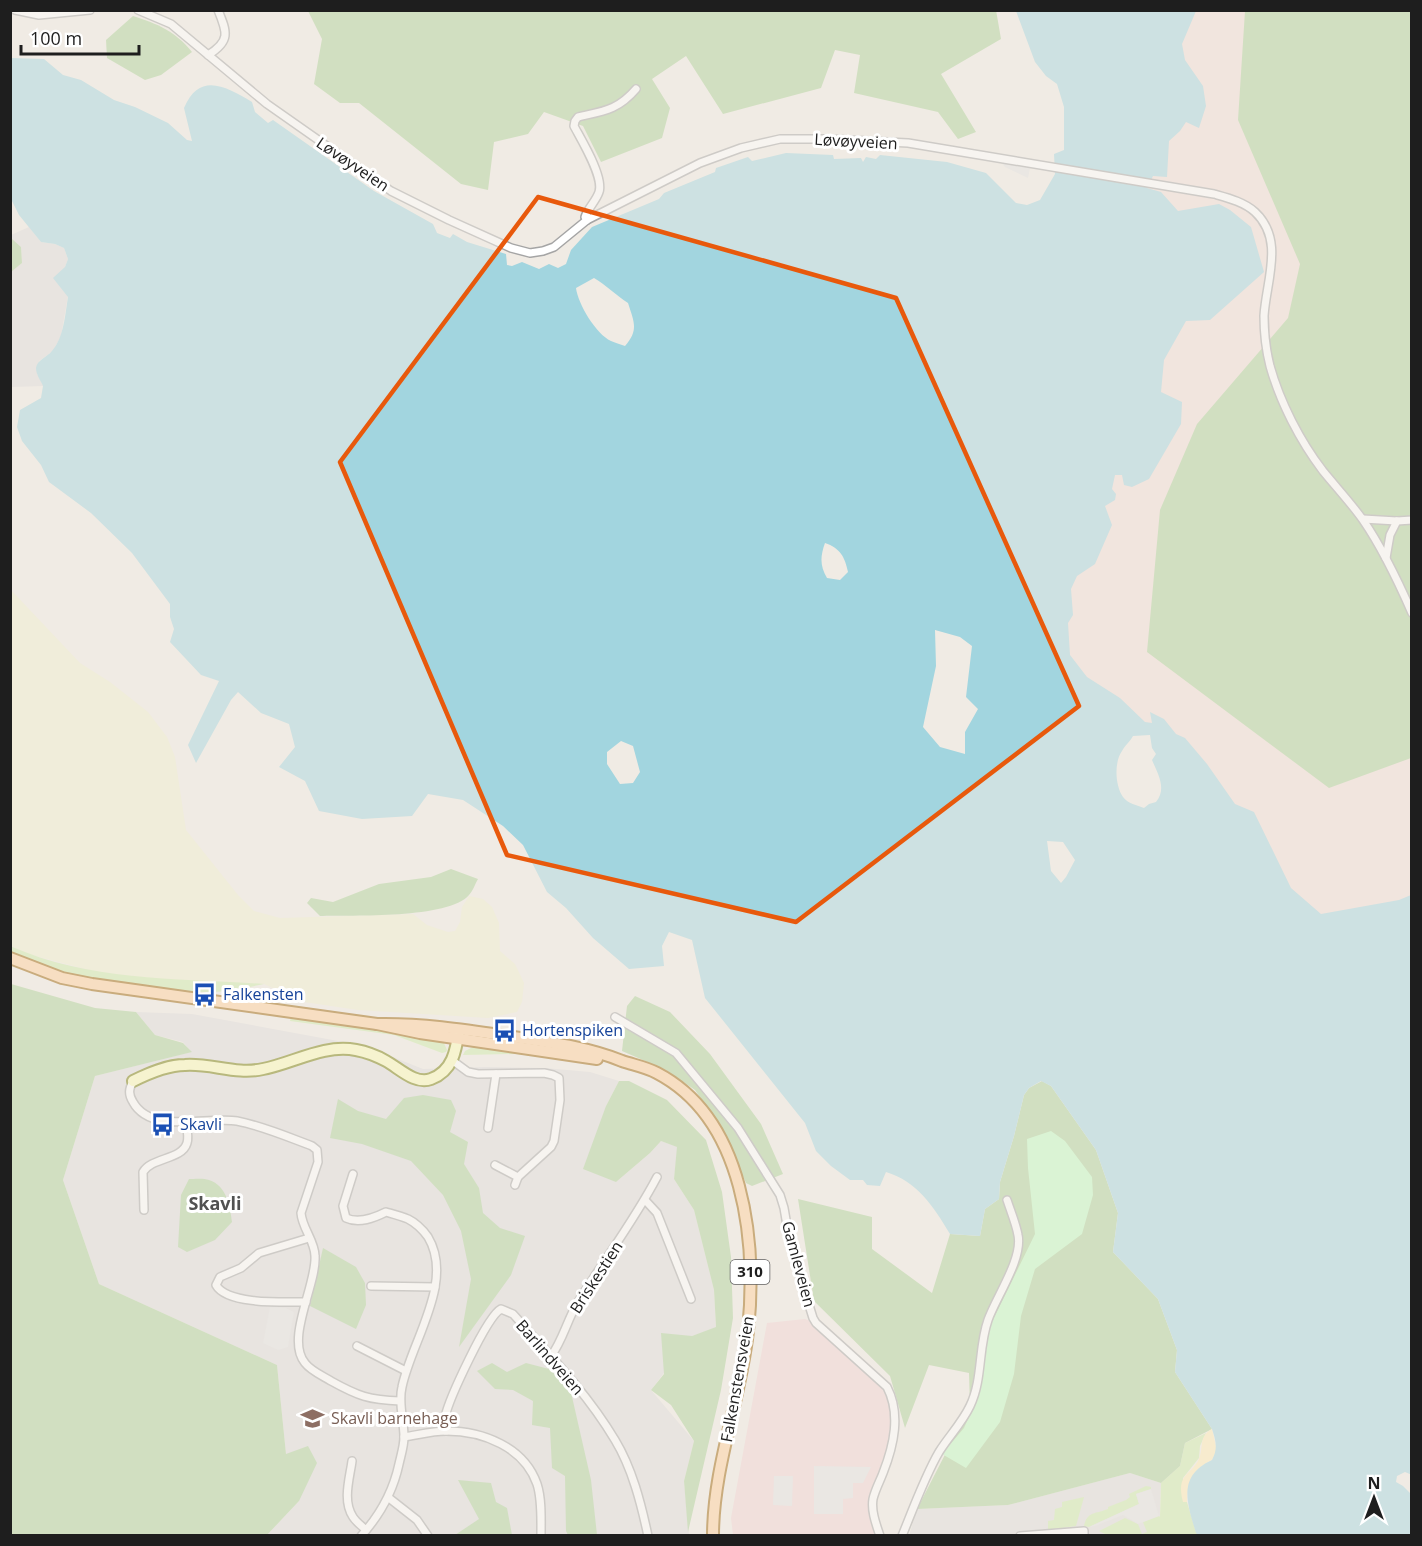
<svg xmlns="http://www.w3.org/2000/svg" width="1422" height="1546" font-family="'Open Sans',sans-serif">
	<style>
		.residential { fill: #dddbdb }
		.commercial { fill: #f1d2d3 }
		.military { fill: #f2ddd7 }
		.farmland { fill: #efefce }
		.grass { fill: #cdeca8 }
		.forest { fill: #abd197 }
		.sand { fill: #ffecb3 }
		.park { fill: #bffcc1 }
		.parking { fill: #e2e2e2 }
		.water { fill: #a2d5df; fill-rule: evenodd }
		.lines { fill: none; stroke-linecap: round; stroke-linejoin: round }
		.street-casing { stroke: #a5a5a5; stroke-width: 10 }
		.secondary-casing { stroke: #737b00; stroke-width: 14 }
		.primary-casing { stroke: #995f00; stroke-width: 14 }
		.street { stroke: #fff; stroke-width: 7 }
		.secondary { stroke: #fcfcb6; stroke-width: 10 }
		.primary { stroke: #ffcf9a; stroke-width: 10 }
		.marked { fill: none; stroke: #e8590c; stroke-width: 4.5; stroke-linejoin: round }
		.labels { text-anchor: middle; stroke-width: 6; stroke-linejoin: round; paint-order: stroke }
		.shield { fill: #fff; stroke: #626262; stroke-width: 1.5 }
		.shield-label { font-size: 15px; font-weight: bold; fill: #1e1e1e }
		.street-label { font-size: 16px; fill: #1e1e1e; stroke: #fff }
		.transit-label { font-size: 16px; fill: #164399; stroke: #fff; text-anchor: start }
		.education-label { font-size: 16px; fill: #785e54; stroke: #fff; text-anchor: start }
		.neighbourhood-label { font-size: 18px; font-weight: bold; fill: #515151; stroke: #fff }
	</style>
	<rect width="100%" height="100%" fill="#f0ebe4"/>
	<g class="residential">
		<polygon points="29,227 41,242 55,244 64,248 68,259 65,267 68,296 61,336 53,351 39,361 37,374 44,386 11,387 11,272 22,263 21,247 11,238 11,235"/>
		<polygon points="136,1012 192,1014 365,1046 423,1069 486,1067 544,1068 590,1072 619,1081 606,1106 616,1182 650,1153 661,1141 678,1147 674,1179 694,1210 714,1290 716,1328 692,1336 651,1390 694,1441 684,1481 689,1535 267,1535 299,1501 286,1454 277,1365 99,1284 63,1180 95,1076 191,1052 183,1042 155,1035"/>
		<polygon points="1130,1473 1161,1483 1159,1535 909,1536 917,1509 1008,1505"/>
	</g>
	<polygon class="commercial" points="805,1319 816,1323 887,1387 895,1428 873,1499 878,1535 733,1535 731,1518 767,1323"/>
	<polygon class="military" points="1178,11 1411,11 1412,908 1313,928 1163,738 1123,728 1057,654 1130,200 1173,64"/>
	<polygon class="farmland" points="10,589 80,663 110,682 148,712 167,737 175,757 186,830 238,895 254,911 280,918 413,914 427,925 448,932 455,931 460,922 462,907 469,896 483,899 492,907 499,923 500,951 515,964 524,983 522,1002 517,1012 488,1018 358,1010 304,1002 264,984 150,979 97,972 28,954 11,946"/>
	<g class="grass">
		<path d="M10,946C92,982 178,978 264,984L231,991L196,993L76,978L11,954Z"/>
		<polygon points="291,1017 431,1037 443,1041 447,1050 446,1052 442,1053 394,1035 290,1021"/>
		<polygon points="475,1046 535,1054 533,1056 516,1054 463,1055 465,1051"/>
		<polygon points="1206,1433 1200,1446 1199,1458 1183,1478 1183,1502 1187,1502 1196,1532 1199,1535 1107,1535 1099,1531 1125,1518 1138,1524 1142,1534 1147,1532 1143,1522 1159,1516 1160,1517 1161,1483 1180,1466 1185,1443"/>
		<path d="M1146,1486L1151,1487V1489L1136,1494L1139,1504L1089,1527L1084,1526C1087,1511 1096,1514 1108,1509V1507L1126,1500L1130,1497L1129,1494Z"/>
		<polygon points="1084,1497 1076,1526 1048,1530 1048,1521 1054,1520 1055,1509 1062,1507 1062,1502"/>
	</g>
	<g class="forest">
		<polygon points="996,10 1001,39 941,74 976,132 958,139 938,112 854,93 860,55 835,50 821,88 723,114 686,56 652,79 670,108 662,138 601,162 583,126 544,112 528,134 494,142 488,190 461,184 359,103 340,103 314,84 322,39 308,11"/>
		<polygon points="1245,11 1411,11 1411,758 1329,788 1147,652 1160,510 1197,424 1288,318 1300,264 1238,120"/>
		<path d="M133,16C158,24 175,31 192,52L161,75L145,80L107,58L106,40Z"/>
		<polygon points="11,238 21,247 22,263 11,272"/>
		<path d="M451,869L478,879C475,884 473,891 469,895C449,919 352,915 320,916L307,903L311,898L333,902L379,884L431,877Z"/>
		<polygon points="11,984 95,1008 136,1012 155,1035 183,1043 192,1052 95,1076 63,1180 99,1284 277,1365 286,1454 308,1446 317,1463 299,1501 267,1535 11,1535"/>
		<polygon points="635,996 670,1012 710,1054 761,1124 783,1174 752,1186 746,1183 725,1134 695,1090 666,1070 622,1051 627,1006"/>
		<polygon points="619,1081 629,1081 667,1100 706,1140 722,1192 731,1257 733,1318 721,1390 688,1532 684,1481 694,1441 671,1405 651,1390 664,1374 661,1333 692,1336 716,1327 714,1290 694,1210 674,1179 677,1147 661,1141 650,1153 616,1182 583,1169 606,1106"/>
		<polygon points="1042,1081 1051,1086 1096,1150 1118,1213 1113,1252 1158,1299 1177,1350 1175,1372 1212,1429 1185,1443 1180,1466 1161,1483 1130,1473 1008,1505 917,1509 970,1406 969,1373 929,1365 905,1428 890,1376 814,1301 798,1199 872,1217 872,1249 932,1293 950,1234 980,1236 985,1209 999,1199 1000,1182 1014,1136 1024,1095 1029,1088"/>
		<polygon points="423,1095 451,1100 456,1111 450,1132 468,1142 464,1164 479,1188 483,1213 500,1228 525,1236 511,1275 459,1347 471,1279 461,1231 443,1195 411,1161 362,1144 330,1138 338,1099 358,1111 386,1119 404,1098"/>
		<path d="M189,1179C194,1179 204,1178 209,1180C227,1186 230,1206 232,1222L215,1240L187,1252L178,1247L181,1195Z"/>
		<polygon points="323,1248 356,1267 365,1283 366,1305 356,1329 310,1306"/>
		<polygon points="492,1363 507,1372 526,1363 549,1369 570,1388 591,1480 597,1535 568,1535 566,1531 565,1476 552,1468 550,1428 532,1425 533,1401 513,1390 495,1389 477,1371"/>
		<polygon points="458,1480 491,1483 496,1502 507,1508 512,1535 455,1535 479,1519"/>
	</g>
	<path class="sand" d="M1212,1429L1217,1451L1212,1460C1194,1468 1187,1483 1187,1502H1183C1176,1473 1190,1477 1199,1459C1204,1447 1198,1437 1212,1429Z"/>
	<polygon class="park" points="1051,1131 1065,1141 1092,1177 1093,1195 1082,1234 1035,1269 1021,1316 1014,1374 1000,1422 966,1468 942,1454 964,1428 978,1396 990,1326 1035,1234 1028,1168 1027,1139"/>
	<g class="parking">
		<polygon points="997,158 1031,163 1028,178 1005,167"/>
		<polygon points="270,1307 286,1308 294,1312 288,1347 278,1350 263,1343"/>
		<polygon points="814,1466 871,1467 863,1483 853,1483 853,1498 843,1499 843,1514 814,1514"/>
		<polygon points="774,1476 793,1476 792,1506 773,1505"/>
		<polygon points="1151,1489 1159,1516 1138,1524 1123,1515 1095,1526 1089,1527 1139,1504 1136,1494"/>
	</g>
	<path class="water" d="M1016,11H1196L1182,44L1185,60L1203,86L1206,106L1199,128L1186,122L1180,131L1169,141L1167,177L1153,176L1147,188L1161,192L1178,211L1219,204L1230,210L1251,227L1264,272L1210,320L1186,321L1164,360L1161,392L1182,402L1181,424L1149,479L1132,487L1124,485L1122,475H1115L1112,489L1116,494L1115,500L1105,506L1112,525L1095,564L1077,576L1071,589L1073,615L1068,623L1070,655L1087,677L1120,698L1145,722L1152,723L1150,712L1164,719L1176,734L1185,738L1207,764L1235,804L1254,812L1291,888L1321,914L1399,900L1411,895L1412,1475L1405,1472L1397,1476L1396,1482L1403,1486L1411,1494L1410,1501L1411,1535L1199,1536L1196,1533C1187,1503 1177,1476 1212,1460C1218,1449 1216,1441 1212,1429L1175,1372L1177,1350L1158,1299L1113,1252L1118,1213L1096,1150L1051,1086L1041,1081L1029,1088L1024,1095L1014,1136L1000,1182L999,1199L985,1209L980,1236L950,1234C934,1207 917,1181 886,1172L880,1186L867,1185L863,1180H850L831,1166L816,1151L805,1123L705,998L692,940L669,932L662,946L664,966L629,969L593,938L566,908L547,892L523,845L503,826L463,800L428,794L412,816L362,819L319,811L305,781L279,767L295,747L289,724L261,713L238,692L231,700L196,763L188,745L219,681L201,675L170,642L174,629L170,617V604L132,553L91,513L49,482L41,465L22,441L17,427L20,410L41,398L43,386C41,381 36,375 36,368C37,360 47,357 52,351C64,337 65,315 68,297L53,278L65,267L68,259L64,248L55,244L41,242L19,215L11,199V58L44,59L63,75L81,80L114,100L135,107L168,123L187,140L192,141L184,108C200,71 226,87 252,102L255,112L268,123L273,120L374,191L433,224L437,233L450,238L453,234L467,242L506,254L507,265L512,266L522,262L539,269L549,264L558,268L566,264L571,250L592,227L659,199L664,193L715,172L716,168L748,157L752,161L786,153L833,155L834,159L861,158L863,162L866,157L876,159L880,155L947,162L986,173L1016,203L1027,205L1040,200L1055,174L1054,154L1064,150V107L1057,84L1046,76L1035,62ZM594,278C606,285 616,295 628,303C634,322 639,330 625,346C620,344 615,343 611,341C596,334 578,304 576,288ZM825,543C840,548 845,557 848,572L840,580L827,578C820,566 820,557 825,543ZM935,630L960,637L972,646L966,697L978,709L965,732V754L940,747L923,727L936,666ZM1150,735L1152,748L1156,754L1152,760C1158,774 1167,789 1156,802L1149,804L1144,808C1137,805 1128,804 1123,797C1115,786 1114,762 1122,751C1125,745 1130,742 1133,736ZM621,741L633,746L640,772L633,783L620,784L607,764V752ZM1047,841L1063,842L1075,860L1066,877L1061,883L1051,871Z"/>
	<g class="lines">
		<defs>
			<g id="street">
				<polyline points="15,10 39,15 90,10"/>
				<path d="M138,10L171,24L267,104L391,191L449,220L511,248L530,253L543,251L554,247L587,220L700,163L741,148L780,139H828L908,143L1214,194C1228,198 1244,202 1255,212C1285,240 1266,281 1264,316C1264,333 1266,350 1270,366C1280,402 1300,441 1323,471C1336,487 1351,503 1363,520C1383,549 1398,581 1412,613"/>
				<path d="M208,55C231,41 227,32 218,10"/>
				<path d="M587,220L585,217C588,208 596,201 599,192C604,177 582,141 574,126L575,121L578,117C604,111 618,110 636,89"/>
				<polyline points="1363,519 1397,521 1412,520"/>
				<polyline points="1386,558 1390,535 1397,521"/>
				<path d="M615,1017L676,1053L738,1128L780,1195L784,1208L790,1243L813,1318L816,1323L887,1387C901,1414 894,1445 883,1473C880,1481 875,1490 873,1499C871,1511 876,1524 880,1536"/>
				<polyline points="453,1061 468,1072 478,1074 544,1073 553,1075 559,1078 560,1100 554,1141 551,1147 518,1177 515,1185"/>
				<path d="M133,1081C129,1089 128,1094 133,1102C151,1135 208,1116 237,1121C263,1126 288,1137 312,1146L317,1150L318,1162L301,1213C302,1228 315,1241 315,1256C317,1284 285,1339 305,1363C311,1371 323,1376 331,1381C358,1396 369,1400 400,1401"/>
				<polyline points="488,1128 496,1074"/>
				<polyline points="495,1165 518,1177"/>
				<path d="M353,1174L343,1206L346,1218C359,1224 374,1218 386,1212C393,1214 401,1216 408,1219C416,1223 423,1230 428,1237C455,1282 411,1342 402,1387C398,1403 404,1420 404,1437C404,1446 401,1455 399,1464C393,1492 381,1514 361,1536"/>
				<polyline points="645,1200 657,1213 691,1299"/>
				<path d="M144,1210L143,1172C152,1157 182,1160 187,1143C189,1137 187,1129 186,1123"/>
				<polyline points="371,1286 435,1287"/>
				<path d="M306,1302C285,1302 227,1305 216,1285L220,1277L241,1268L259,1253L309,1238"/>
				<polyline points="357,1346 406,1371"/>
				<path d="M551,1356C563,1340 567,1320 578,1302C604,1260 634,1221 657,1177"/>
				<path d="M446,1431C445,1426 444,1422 445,1417C449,1399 487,1316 501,1309L513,1314C549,1354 587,1393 615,1440C632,1468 641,1503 648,1536"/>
				<path d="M404,1437C418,1435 432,1431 446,1431C483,1431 524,1447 537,1484C542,1499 541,1519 541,1536"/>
				<path d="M352,1461C350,1477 342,1501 353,1517C356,1522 362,1526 366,1530"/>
				<polyline points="389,1498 417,1520 428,1536"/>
				<path d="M902,1536C913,1509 925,1476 939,1452C949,1436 962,1423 970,1406C983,1379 978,1348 988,1320C996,1297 1023,1259 1018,1235C1016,1224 1011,1212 1007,1200"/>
				<polyline points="1020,1536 1084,1531 1084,1536"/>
			</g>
			<path id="secondary" d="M133,1081C149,1073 167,1065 185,1065C211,1063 236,1075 263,1069C294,1063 323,1044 356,1050C367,1052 377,1056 386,1061C399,1068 415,1085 431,1079C453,1071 456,1050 459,1030"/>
			<g id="primary">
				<polyline points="10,958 62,978 92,984 377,1024 420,1033 597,1059"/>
				<path d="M377,1024C426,1023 473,1031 521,1038C555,1043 590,1048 622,1061C634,1065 646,1067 657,1073C745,1119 757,1242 748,1331C741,1399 713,1466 713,1536"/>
			</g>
		</defs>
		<use href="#street" class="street-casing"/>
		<use href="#secondary" class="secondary-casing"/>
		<use href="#primary" class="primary-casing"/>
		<use href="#street" class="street"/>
		<use href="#secondary" class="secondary"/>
		<use href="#primary" class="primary"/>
	</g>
	<path d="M0 0H1422V1546H0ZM538,197L896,298L1079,706L796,922L507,855L340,462Z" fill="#f0ebe4" fill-opacity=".55" fill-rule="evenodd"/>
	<path class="marked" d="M538,197L896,298L1079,706L796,922L507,855L340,462Z"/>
	<defs>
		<symbol id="bus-bare" viewBox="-9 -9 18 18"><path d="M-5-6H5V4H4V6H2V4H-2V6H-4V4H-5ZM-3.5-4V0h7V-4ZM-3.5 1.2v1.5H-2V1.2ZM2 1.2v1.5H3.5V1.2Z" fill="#1a4fb4" stroke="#fff" stroke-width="2.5" paint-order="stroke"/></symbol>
		<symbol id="school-bare" viewBox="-9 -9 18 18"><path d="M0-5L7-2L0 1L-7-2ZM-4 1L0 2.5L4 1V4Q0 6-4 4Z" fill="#8d6e63" stroke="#fff" stroke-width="2.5" paint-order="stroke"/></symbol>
	</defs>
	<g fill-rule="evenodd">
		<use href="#bus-bare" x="188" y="978" width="33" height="33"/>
		<use href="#bus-bare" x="488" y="1014" width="33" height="33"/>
		<use href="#bus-bare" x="146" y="1108" width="33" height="33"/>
		<use href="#school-bare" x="296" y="1402" width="33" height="33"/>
	</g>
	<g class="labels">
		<rect class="shield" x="730.5" y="1260" width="39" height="24" rx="4.5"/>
		<g class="shield-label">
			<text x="750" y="1277">310</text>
		</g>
		<g class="street-label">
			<text transform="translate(856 141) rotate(3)" y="6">Løvøyveien</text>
			<text transform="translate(353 164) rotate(34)" y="6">Løvøyveien</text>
			<text transform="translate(799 1264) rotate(75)" y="6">Gamleveien</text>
			<text transform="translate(596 1277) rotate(-57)" y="6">Briskestien</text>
			<text transform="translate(550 1357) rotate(49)" y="6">Barlindveien</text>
			<text transform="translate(737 1379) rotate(-80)" y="6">Falkenstensveien</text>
		</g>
		<g class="transit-label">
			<text x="223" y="1000">Falkensten</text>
			<text x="522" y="1036">Hortenspiken</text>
			<text x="180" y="1130">Skavli</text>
		</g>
		<g class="education-label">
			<text x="331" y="1424">Skavli barnehage</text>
		</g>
		<g class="neighbourhood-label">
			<text x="215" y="1210">Skavli</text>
		</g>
	</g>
	<rect width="1422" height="1546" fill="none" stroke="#1e1e1e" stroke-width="24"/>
	<g transform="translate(1374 1498)" stroke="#ffffff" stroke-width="4.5" paint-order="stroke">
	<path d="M0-4.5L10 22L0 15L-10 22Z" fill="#1e1e1e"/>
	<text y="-9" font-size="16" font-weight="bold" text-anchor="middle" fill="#1e1e1e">N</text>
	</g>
	<path d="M21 45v9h118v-9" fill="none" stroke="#1e1e1e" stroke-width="3"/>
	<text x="30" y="45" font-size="18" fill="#1e1e1e" stroke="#ffffff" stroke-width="4.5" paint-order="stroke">100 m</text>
</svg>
